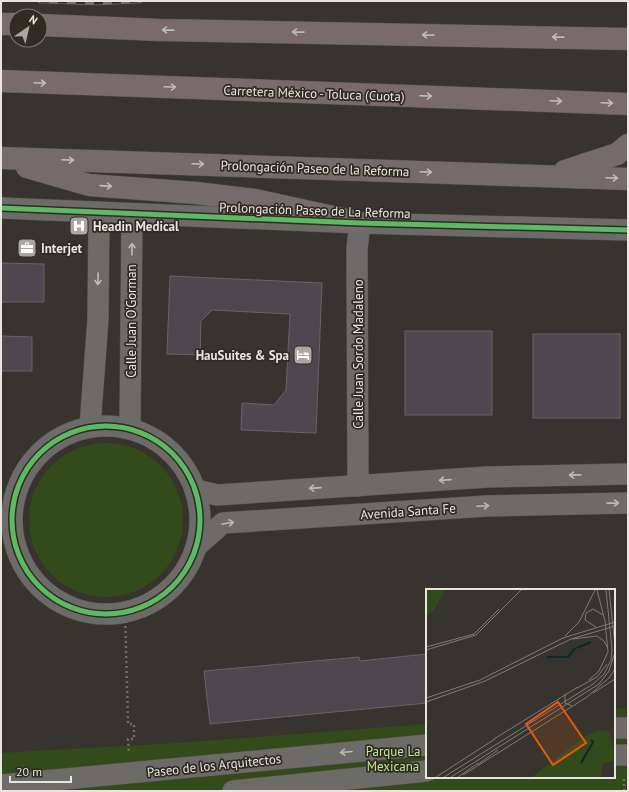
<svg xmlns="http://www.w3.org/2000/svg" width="629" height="792" font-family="'PT Sans',sans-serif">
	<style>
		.green { fill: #334a1a }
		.building { fill: #4e474f; stroke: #676565 }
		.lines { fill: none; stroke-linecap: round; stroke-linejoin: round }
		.minor-casing { stroke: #53504c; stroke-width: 22 }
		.major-casing { stroke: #53504c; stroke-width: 23 }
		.highway-casing { stroke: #53504c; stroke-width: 23 }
		.path { stroke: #6e6d6a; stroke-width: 2.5; stroke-dasharray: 2 3; stroke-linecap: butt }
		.minor { stroke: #6d6b67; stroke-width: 21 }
		.major { stroke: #766b6c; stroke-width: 22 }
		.highway { stroke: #796b6c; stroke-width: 22 }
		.rail-casing { stroke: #72706c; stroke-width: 4.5 }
		.rail { stroke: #302b23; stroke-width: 3; stroke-dasharray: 9; stroke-linecap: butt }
		.cycleway-casing { stroke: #302b23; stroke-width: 8 }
		.cycleway { stroke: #5cba63; stroke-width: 5 }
		.oneway { stroke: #c1bab7 }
		.oneway2 { stroke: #c0bab7 }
		.oneway3 { stroke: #bdbab5 }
		.labels { text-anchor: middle; stroke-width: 3.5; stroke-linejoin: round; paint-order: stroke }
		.street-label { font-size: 13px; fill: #e8e5df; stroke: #302b23 }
		.poi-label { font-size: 13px; font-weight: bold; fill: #e8e5df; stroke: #302b23; text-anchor: start }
		.park-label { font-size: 13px; fill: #b9e894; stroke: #302b23 }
		.inset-river { fill: none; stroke: #0c272b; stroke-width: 2 }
		.inset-road { fill: none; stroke: #7e7b76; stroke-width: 1 }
		.view { fill: #e8590c; fill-opacity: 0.15; stroke: #e8590c; stroke-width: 2 }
		.inset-edge { fill: none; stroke: #e8e5df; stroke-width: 2 }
	</style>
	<rect width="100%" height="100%" fill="#373430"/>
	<g class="green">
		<circle cx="106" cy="520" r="77"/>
		<polygon points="628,708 628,791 1,791 1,753 178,743 427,724 427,777 614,777 614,709"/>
	</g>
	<g class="building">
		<polygon points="1,263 44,264 44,302 1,302"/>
		<polygon points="170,276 322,283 316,433 241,430 242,403 274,405 286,390 290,314 212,310 201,321 200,355 167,354"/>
		<rect x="405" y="331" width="87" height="84"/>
		<rect x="533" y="334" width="87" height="84"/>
		<polygon points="1,336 32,337 32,371 1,371"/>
		<polygon points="427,654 427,703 210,724 204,671 359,657 360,661"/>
	</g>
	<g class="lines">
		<defs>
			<g id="minor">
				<polyline points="1,208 360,223 628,230"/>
				<circle cx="106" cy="520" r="94"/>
				<polyline points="90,426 98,319 99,212"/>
				<polyline points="130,428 132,214"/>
				<polyline points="358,486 357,249 360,223"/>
				<polyline points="196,490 217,495 487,477 628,474"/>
				<polyline points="197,546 223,523 487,506 628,503"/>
				<polyline points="614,728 628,728"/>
				<polyline points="614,755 628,755"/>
				<polyline points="1,785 427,745"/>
				<polyline points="233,791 427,771"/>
			</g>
			<g id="major">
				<polyline points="1,158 628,179"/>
				<polyline points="27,167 89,185 196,193 255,200 360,223"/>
				<polyline points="565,171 617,154 628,145"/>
			</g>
			<g id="highway">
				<polyline points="1,24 16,24"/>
				<polyline points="40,25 160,30 628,39"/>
				<polyline points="1,81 628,104"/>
			</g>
		</defs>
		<use href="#minor" class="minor-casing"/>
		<use href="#major" class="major-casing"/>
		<use href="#highway" class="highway-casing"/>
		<g class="path">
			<polyline points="125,611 128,724 134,724 134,739 128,739 129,753"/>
			<polyline points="624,779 624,791"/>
		</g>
		<use href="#minor" class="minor"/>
		<use href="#major" class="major"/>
		<use href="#highway" class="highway"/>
		<defs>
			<polyline id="rail" points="40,1 97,3 140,1"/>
		</defs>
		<use href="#rail" class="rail-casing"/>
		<use href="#rail" class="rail"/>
		<defs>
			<g id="cycleway">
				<polyline points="1,208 360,223 628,230"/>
				<circle cx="106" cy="520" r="94"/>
			</g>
		</defs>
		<use href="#cycleway" class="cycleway-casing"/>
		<use href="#cycleway" class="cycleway"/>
	</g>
	<defs><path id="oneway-shaft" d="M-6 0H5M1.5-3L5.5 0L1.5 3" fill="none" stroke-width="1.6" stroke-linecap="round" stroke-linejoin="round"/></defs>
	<g class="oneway">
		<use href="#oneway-shaft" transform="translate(168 30) rotate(-179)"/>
		<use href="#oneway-shaft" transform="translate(298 32) rotate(-179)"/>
		<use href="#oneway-shaft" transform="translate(428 35) rotate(-179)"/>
		<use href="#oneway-shaft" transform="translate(558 37) rotate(-179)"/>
		<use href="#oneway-shaft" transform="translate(40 83) rotate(2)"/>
		<use href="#oneway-shaft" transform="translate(170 87) rotate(2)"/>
		<use href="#oneway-shaft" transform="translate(426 96) rotate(2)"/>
		<use href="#oneway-shaft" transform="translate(556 101) rotate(2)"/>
		<use href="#oneway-shaft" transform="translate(607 103) rotate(2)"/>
	</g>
	<g class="oneway2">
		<use href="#oneway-shaft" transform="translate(68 160) rotate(2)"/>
		<use href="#oneway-shaft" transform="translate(198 164) rotate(2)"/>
		<use href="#oneway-shaft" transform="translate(426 172) rotate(2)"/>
		<use href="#oneway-shaft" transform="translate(612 178) rotate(2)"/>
		<use href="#oneway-shaft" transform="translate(106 186) rotate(4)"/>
	</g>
	<g class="oneway3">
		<use href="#oneway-shaft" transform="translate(132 249) rotate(-89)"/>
		<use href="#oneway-shaft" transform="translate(98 279) rotate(91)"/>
		<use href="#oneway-shaft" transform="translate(575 475) rotate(179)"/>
		<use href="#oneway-shaft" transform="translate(445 480) rotate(176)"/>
		<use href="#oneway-shaft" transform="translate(315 488) rotate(176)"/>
		<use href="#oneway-shaft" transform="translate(613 503) rotate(-1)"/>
		<use href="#oneway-shaft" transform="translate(483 506) rotate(-3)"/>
		<use href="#oneway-shaft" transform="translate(228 523) rotate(-9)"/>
		<use href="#oneway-shaft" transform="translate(346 752) rotate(175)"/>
	</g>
	<defs>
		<symbol id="hospital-square" viewBox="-11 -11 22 22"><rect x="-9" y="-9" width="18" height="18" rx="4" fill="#aaa7a2" stroke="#302b23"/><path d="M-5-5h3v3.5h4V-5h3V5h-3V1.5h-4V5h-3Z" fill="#fff"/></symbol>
		<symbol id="office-square" viewBox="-11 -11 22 22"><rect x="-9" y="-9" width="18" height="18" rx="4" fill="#aaa7a2" stroke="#302b23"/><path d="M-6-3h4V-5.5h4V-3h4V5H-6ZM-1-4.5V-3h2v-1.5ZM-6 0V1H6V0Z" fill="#fff"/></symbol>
		<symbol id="hotel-square" viewBox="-11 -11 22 22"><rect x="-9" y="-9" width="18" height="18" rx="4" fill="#aaa7a2" stroke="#302b23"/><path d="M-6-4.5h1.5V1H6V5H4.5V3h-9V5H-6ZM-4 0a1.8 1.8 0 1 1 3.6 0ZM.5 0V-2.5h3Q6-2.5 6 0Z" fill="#fff"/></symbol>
	</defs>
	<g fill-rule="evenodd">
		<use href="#hospital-square" x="68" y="215" width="22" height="22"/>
		<use href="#office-square" x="16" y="237" width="22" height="22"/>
		<use href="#hotel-square" x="292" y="344" width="22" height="22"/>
	</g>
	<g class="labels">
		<g class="street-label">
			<text transform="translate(314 93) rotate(2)" y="5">Carretera México - Toluca (Cuota)</text>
			<text transform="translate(315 168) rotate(2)" y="5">Prolongación Paseo de la Reforma</text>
			<text transform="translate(315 210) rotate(2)" y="5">Prolongación Paseo de La Reforma</text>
			<text transform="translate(131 321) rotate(-90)" y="5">Calle Juan O'Gorman</text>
			<text transform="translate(358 354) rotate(-90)" y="5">Calle Juan Sordo Madaleno</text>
			<text transform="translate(408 511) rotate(-4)" y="5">Avenida Santa Fe</text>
			<text transform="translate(214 765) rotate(-6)" y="5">Paseo de los Arquitectos</text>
		</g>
		<g class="poi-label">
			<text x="93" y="231">Headin Medical</text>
			<text x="41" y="253">Interjet</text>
			<text x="289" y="360" text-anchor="end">HauSuites &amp; Spa</text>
		</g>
		<g class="park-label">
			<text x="393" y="756">Parque La<tspan x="393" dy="15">Mexicana</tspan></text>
		</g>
	</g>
	<g transform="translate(426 589)">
		<rect width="189" height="189" fill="#373430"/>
		<path d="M0,1H19L8,21L0,27ZM173,141L183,142L189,167V171L176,175V188H106L160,147Z" fill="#334a1a"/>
		<path class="inset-river" d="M151,59L165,53M121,68H142L149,59M155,174L167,153L165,151"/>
		<path class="inset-road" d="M183,1L189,57M170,38L159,31L160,24L167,20L177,26M139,47L153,33L169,1M146,50L171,47L178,52L181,58M0,58L48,45L73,20M0,61L50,46L95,1M163,91L173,82L182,63L179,32L171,1M151,99L171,88L181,75M167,104L189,90M139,105V114L146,117M0,109L54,91L137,49L189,33M0,113L59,92L145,50L189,37M68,150L152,98M51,176L72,161M37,186L161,108L183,89L189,80M10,188L69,150M18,188L167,95L178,85L185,71L186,60L180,1M25,188L173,95L183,82L189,63M32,188L52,174"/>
		<path class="view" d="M132,113L160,154L127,176L100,135Z"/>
		<rect width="189" height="189" class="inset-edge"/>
	</g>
	<rect width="629" height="792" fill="none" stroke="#e8e5df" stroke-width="4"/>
	<g transform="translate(28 28) rotate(34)"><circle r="19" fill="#302b23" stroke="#7a756e"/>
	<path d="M0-3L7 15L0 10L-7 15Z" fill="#aaa7a2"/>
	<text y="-6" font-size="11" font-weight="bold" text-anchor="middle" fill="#e8e5df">N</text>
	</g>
	<path d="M10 776v6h61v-6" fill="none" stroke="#e8e5df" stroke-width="2"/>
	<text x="16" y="776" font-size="12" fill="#e8e5df" stroke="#302b23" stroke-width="3" paint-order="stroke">20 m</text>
</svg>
